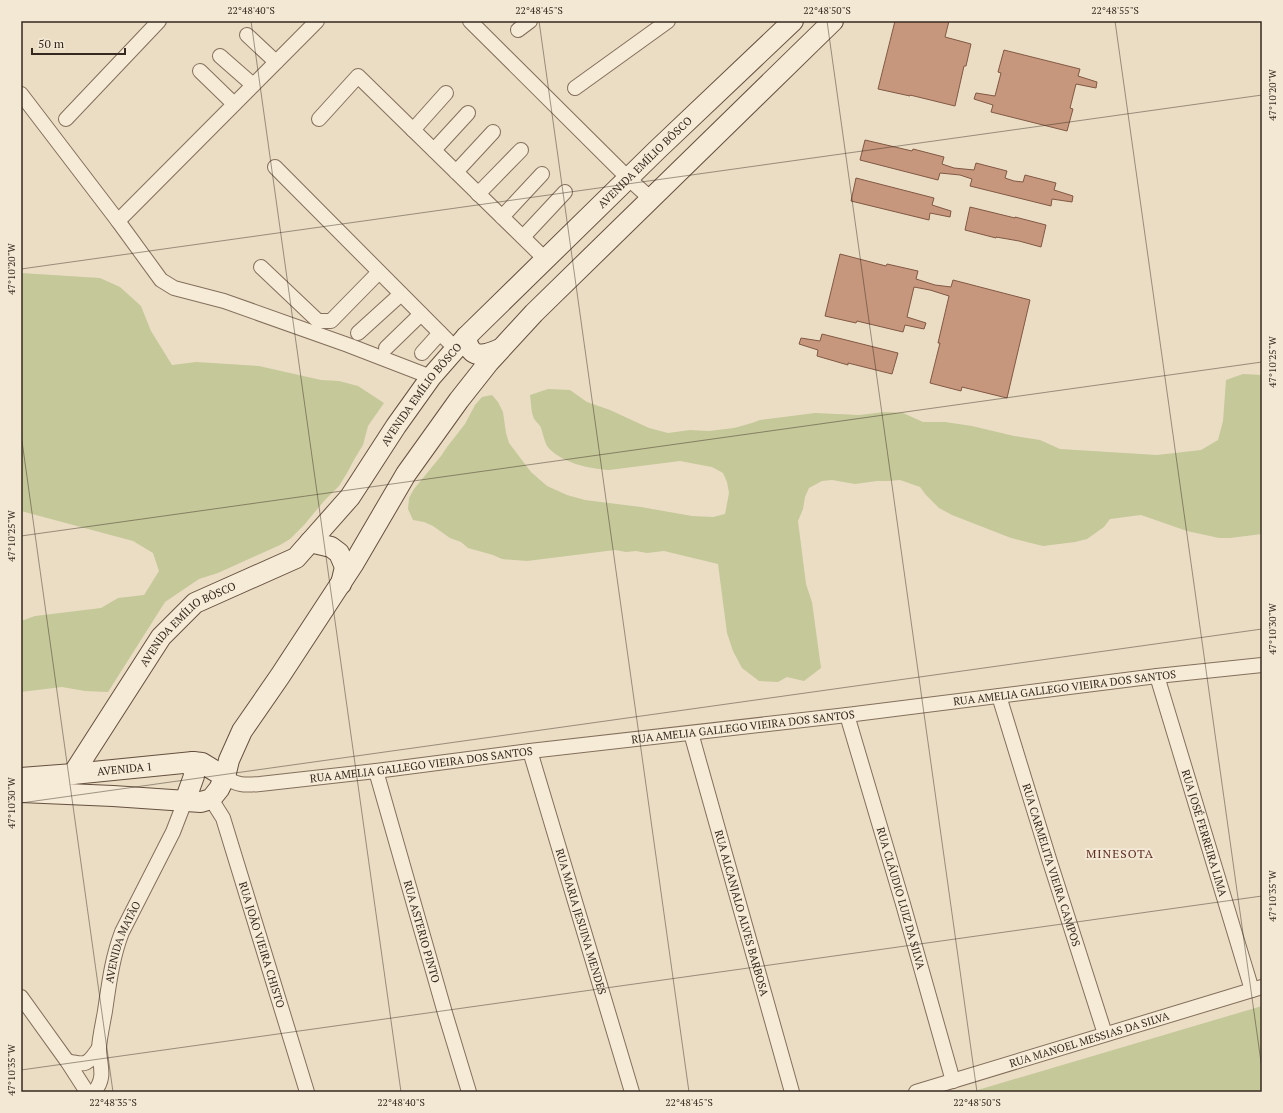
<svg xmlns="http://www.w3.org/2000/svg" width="1283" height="1113" font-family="'PT Serif',serif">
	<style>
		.green { fill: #c5c899 }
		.building { fill: #c6977c; stroke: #815843 }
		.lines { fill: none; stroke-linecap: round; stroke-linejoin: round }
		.street-casing { stroke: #836f5c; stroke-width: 16 }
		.secondary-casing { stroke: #65503f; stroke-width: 22 }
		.street { stroke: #f6ebd6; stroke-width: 14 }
		.secondary { stroke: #f6ebd6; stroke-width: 20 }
		.ticks { fill: none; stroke: #35281f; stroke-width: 1; stroke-opacity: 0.45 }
		.labels { text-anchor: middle; stroke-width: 4; stroke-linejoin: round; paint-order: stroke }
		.street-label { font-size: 11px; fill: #35281f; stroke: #f2e8d3 }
		.neighbourhood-label { font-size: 12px; letter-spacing: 1px; fill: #5e2b21; stroke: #f2e8d3 }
		.neatline { fill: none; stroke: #35281f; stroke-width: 1.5 }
		.ticks-label { font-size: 10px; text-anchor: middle; fill: #35281f }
	</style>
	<rect width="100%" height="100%" fill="#eaddc4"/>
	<g class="green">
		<polygon points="21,273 100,278 120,287 141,306 151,331 172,365 196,362 259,366 321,380 339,381 358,386 384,403 368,426 363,445 355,458 347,473 339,486 324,501 304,525 290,539 280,545 218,573 199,579 165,602 108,692 85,691 62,687 21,692 21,621 35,616 101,608 118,598 144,595 159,571 153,553 133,541 21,511"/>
		<path d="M1243,374L1262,375V534L1230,538H1219L1187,531L1141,515L1110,519L1104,527L1087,539L1075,542L1043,546L1011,538L952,515L939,508L926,495L920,487L900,480L888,481H877L855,484L832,480L822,481L809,488L805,497L803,509L798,521L806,584L812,602L821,668L804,681L787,677L778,682L759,681L742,668L733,651L727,633L718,564L664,551L647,553L636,551L626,552L615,550L527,561L502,559L493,555L468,548L461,542L450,538L433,526L424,522L413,520L408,509L409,498L414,489L441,456L447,447L465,424L475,405L482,397L492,395L498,402L503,412L506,433L509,443L531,472L547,486L567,495L585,500L641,507L692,516L713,517L725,514L729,493L727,482L723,473L712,467L680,461L609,470C589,469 559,462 547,446C544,440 543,434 541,428C540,424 534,421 533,416C531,410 531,401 530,395L548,389L570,390L587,402L610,410L649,428L668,433L690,430L709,431L734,428L752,423L760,420L815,413L859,415L885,412L903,413L923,422H945L972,426L1014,436L1040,440L1060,449L1157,455L1201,450L1218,440L1223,421L1226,380Z"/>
		<polygon points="1262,1006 1262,1092 971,1092"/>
	</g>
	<g class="building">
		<polygon points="895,21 949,21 945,37 971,44 966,66 964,66 955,106 910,95 910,96 878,89"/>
		<polygon points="1004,50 1080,69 1078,76 1097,82 1096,88 1076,84 1070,108 1073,109 1067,131 991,112 993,105 974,99 976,93 995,96 1001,73 998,72"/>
		<polygon points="865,140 912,151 913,149 944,157 942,164 954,168 974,170 976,163 1007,171 1005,178 1014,181 1023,182 1025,175 1056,183 1054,190 1073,196 1072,202 1052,199 1051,206 970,186 972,179 960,175 940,173 938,180 860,160"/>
		<polygon points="856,178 934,198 932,205 951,211 950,217 930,213 929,220 851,201"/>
		<polygon points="970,207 1015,218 1015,217 1046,225 1041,247 1019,241 996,237 996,238 965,230"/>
		<polygon points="840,254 886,266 887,264 918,271 916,279 935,285 951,287 953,280 1030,300 1007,398 962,387 961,391 930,383 940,343 938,343 949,296 930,290 914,287 907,317 926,323 924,329 905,325 903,332 857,321 856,323 825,316"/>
		<polygon points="822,334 898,353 892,374 848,363 848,365 817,356 818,350 799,344 801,338 820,341"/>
	</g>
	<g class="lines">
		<defs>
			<g id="street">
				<polyline points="470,21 629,179 651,199"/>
				<polyline points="518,30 530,21"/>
				<polyline points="247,35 276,62"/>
				<polyline points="220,56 253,85"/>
				<polyline points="200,71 234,104"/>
				<polyline points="575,88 668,21"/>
				<polyline points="21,94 118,221 161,280 174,288 224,301 348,345 431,377"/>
				<polyline points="66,119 159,21"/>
				<polyline points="319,119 358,76 545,259"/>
				<polyline points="413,130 446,93"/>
				<polyline points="434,150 468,113"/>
				<polyline points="275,167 456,349"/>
				<polyline points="456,172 493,132"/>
				<polyline points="478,194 521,150"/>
				<polyline points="502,217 542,174"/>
				<polyline points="118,221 317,21"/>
				<polyline points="523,237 565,192"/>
				<polyline points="261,267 318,321 331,321 379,272"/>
				<polyline points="358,333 401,294"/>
				<polyline points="386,348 421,314"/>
				<polyline points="422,353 440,333"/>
				<path id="s1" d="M1157,676L1252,990"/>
				<path id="s2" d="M999,696L1050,862L1105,1034"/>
				<path id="s3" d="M847,715L903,904L953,1081"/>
				<path id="s4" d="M691,733L792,1092"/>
				<path id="s5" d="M530,751L632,1092"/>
				<path id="s6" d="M376,771L445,1013L469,1092"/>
				<path id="s7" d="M225,777C238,786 245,785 260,784L376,771L530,751L847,715L1157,676L1262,665"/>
				<path id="s8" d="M211,799L223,818L307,1092"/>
				<polyline points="21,997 67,1061 87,1092"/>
				<path d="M67,1061C87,1066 88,1064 99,1048"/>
				<path id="s9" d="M94,1092C107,1077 99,1064 99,1048C100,1035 103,1023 105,1011C109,984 112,958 122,932L173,832L185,801"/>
				<path id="s10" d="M916,1092L1262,987"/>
			</g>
			<g id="secondary">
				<path d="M466,337C470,359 482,357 500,349"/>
				<polyline points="310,542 331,547 339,553 345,567 341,584"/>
				<path id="s11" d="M73,774L161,637L195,603L296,558L350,497L396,426L431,377L466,337L657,150L793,21"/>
				<path id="s12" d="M21,778L73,774L193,762L202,763L225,777"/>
				<polyline points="21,792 113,796 201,802 211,799 219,789 225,777 229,760 242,731 280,676 354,563 406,474 459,400 489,362 534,313 833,21"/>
				<polyline points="185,801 194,776 193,762"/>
			</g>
		</defs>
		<use href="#street" class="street-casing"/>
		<use href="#secondary" class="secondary-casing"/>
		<use href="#street" class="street"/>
		<use href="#secondary" class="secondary"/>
	</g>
	<path class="ticks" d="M251,21L401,1092M539,21L689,1092M827,21L977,1092M1115,21L1262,1069M21,269L1262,95M21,434L113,1092M21,536L1262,362M21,803L1262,629M21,1070L1262,896"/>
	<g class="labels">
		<g class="street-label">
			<text dy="4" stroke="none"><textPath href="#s11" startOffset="851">AVENIDA EMÍLIO BÔSCO</textPath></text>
			<text dy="4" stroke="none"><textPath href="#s11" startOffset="528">AVENIDA EMÍLIO BÔSCO</textPath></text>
			<text dy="4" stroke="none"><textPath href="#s11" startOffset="192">AVENIDA EMÍLIO BÔSCO</textPath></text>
			<text dy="4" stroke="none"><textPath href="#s7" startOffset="847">RUA AMELIA GALLEGO VIEIRA DOS SANTOS</textPath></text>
			<text dy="4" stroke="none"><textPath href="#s7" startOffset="523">RUA AMELIA GALLEGO VIEIRA DOS SANTOS</textPath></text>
			<text dy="4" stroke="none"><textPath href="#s7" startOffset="199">RUA AMELIA GALLEGO VIEIRA DOS SANTOS</textPath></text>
			<text dy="4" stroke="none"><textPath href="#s12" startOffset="104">AVENIDA 1</textPath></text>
			<text dy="4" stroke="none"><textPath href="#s1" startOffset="164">RUA JOSÉ FERREIRA LIMA</textPath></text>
			<text dy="4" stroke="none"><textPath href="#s2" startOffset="177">RUA CARMELITA VIEIRA CAMPOS</textPath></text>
			<text dy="4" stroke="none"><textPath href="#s3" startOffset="191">RUA CLÁUDIO LUIZ DA SILVA</textPath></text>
			<text dy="4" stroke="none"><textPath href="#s4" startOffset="187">RUA ALCANJALO ALVES BARBOSA</textPath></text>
			<text dy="4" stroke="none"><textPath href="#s5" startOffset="178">RUA MARIA JESUINA MENDES</textPath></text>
			<text dy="4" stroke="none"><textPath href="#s6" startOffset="167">RUA ASTERIO PINTO</textPath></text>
			<text dy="4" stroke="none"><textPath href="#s9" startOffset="155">AVENIDA MATÃO</textPath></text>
			<text dy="4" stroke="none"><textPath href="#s8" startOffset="155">RUA JOÃO VIEIRA CHISTO</textPath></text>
			<text dy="4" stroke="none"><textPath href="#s10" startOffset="181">RUA MANOEL MESSIAS DA SILVA</textPath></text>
		</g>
		<g class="neighbourhood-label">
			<text x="1120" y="858">MINESOTA</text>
		</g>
	</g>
	<rect width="1283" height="1113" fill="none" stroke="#f2e8d3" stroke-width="44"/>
	<path d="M32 48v6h93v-6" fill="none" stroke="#35281f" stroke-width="2"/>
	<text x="38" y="48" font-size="12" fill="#35281f" stroke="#f2e8d3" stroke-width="3" paint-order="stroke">50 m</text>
	<rect x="22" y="22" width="1239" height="1069" class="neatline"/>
	<g class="ticks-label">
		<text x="251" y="14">22°48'40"S</text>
		<text x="539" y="14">22°48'45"S</text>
		<text x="827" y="14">22°48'50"S</text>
		<text x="1115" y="14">22°48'55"S</text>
		<text transform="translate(1272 95) rotate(-90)" y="4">47°10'20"W</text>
		<text transform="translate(11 269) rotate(-90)" y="4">47°10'20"W</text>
		<text transform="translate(1272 362) rotate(-90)" y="4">47°10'25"W</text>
		<text transform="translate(11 536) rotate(-90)" y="4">47°10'25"W</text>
		<text transform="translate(1272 629) rotate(-90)" y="4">47°10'30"W</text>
		<text transform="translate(11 803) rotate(-90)" y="4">47°10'30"W</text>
		<text transform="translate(1272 896) rotate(-90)" y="4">47°10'35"W</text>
		<text transform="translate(11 1070) rotate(-90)" y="4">47°10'35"W</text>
		<text x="113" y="1106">22°48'35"S</text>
		<text x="401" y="1106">22°48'40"S</text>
		<text x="689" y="1106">22°48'45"S</text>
		<text x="977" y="1106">22°48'50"S</text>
	</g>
</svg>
